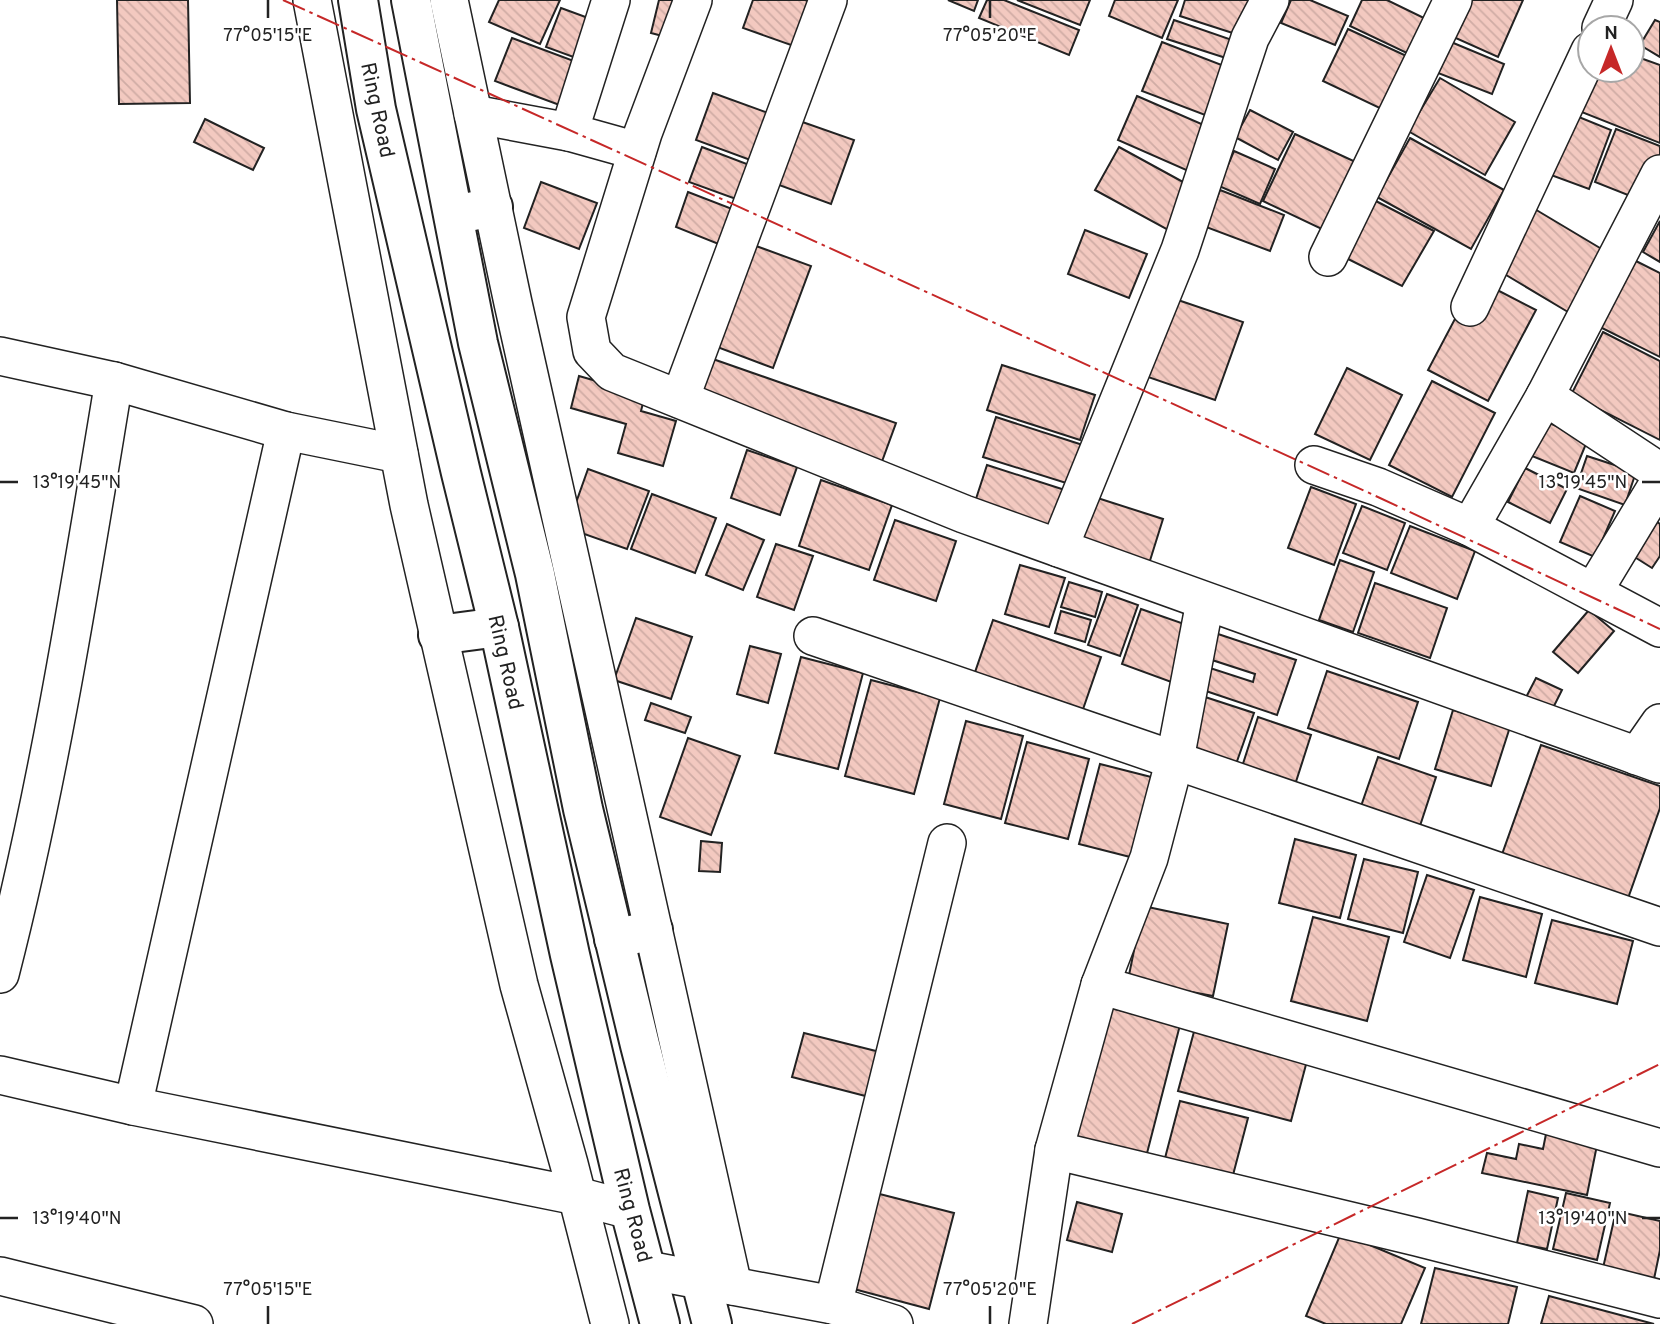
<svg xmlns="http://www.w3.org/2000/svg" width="1660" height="1324" font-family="Overpass,sans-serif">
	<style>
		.building { fill: url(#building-back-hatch); stroke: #222; stroke-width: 2 }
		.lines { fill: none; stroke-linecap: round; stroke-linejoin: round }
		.minor-casing { stroke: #222; stroke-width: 40 }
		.highway-casing { stroke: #222; stroke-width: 42 }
		.minor { stroke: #fff; stroke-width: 37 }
		.highway { stroke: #fff; stroke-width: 38 }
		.power { stroke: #c62828; stroke-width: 2; stroke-dasharray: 24 5 3.5 5; stroke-linecap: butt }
		.ticks { fill: none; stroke: #222; stroke-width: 2.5 }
		.labels { text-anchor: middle; stroke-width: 5; stroke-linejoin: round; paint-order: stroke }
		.street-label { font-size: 21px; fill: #222; stroke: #fff }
		.ticks-label { font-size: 18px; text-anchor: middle; fill: #222; stroke: #fff; stroke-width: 5; stroke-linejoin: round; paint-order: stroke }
	</style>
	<defs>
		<pattern id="building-back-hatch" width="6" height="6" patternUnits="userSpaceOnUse" patternTransform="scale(1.75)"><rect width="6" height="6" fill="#f3c9c0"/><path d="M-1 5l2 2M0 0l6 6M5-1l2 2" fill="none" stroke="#d0aca5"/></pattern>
	</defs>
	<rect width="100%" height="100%" fill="#fff"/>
	<g class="building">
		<polygon points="117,0 188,0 190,103 119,104"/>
		<polygon points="499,0 560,0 540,44 489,22"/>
		<polygon points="659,0 683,0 674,39 651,33"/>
		<polygon points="753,0 805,0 825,7 808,51 743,28"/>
		<polygon points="948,0 978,0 974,11"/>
		<polygon points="987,0 1004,0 1079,30 1069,55 979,18"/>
		<polygon points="1017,0 1090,0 1080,25"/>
		<polygon points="1115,0 1178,0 1162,38 1109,16"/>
		<polygon points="1185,0 1257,0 1245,37 1180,16"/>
		<polygon points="1291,0 1310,0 1348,16 1335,45 1281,23"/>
		<polygon points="1362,0 1387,0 1428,20 1411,55 1350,26"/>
		<polygon points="1465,0 1523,0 1498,57 1449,35"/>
		<polygon points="561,8 613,27 598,66 546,47"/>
		<polygon points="1174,20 1238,42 1232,60 1167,39"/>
		<polygon points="1655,20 1660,22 1660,57 1640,45"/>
		<polygon points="1348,29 1413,59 1388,112 1323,81"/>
		<polygon points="512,38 598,70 581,113 495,81"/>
		<polygon points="1162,42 1232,69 1213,118 1142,91"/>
		<polygon points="1451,42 1504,64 1492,94 1438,73"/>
		<polygon points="1632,55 1660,65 1660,143 1574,109 1590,70 1632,70"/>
		<polygon points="1440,78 1515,122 1485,175 1408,131"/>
		<polygon points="713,93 771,114 753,161 696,140"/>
		<polygon points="1137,96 1213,129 1193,173 1118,140"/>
		<polygon points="1250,110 1293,132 1278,160 1235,137"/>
		<polygon points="1564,111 1611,130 1589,189 1540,171"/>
		<polygon points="791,118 854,140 831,204 768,181"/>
		<polygon points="205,119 264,148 253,170 194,142"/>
		<polygon points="1616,129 1660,146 1660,173 1648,203 1595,182"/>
		<polygon points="1295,134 1360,164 1328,232 1263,201"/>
		<polygon points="1410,138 1504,190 1471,249 1377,197"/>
		<polygon points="702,147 760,169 747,203 689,182"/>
		<polygon points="1119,147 1194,188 1170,231 1095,190"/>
		<polygon points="1234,151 1275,169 1260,204 1219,186"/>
		<polygon points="541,182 597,203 579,249 524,228"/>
		<polygon points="1220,190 1284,215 1270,251 1206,227"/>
		<polygon points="688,192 740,212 726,247 676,227"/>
		<polygon points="1372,199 1434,231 1402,286 1342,256"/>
		<polygon points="1528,205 1605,251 1568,312 1491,266"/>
		<polygon points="1660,221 1660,262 1643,252"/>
		<polygon points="1085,230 1147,254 1129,298 1068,274"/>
		<polygon points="734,238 811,266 773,368 696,339"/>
		<polygon points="1632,259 1660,273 1660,357 1598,326"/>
		<polygon points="1476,279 1536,310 1488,401 1428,370"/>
		<polygon points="1172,298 1243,322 1215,400 1145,376"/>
		<polygon points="1603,332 1660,361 1660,440 1571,395"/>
		<polygon points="710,358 896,423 873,486 688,422"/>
		<polygon points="1002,365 1095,395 1080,440 987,410"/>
		<polygon points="1347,368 1402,395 1370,460 1315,434"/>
		<polygon points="579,376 645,395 641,411 676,421 663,466 618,453 626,424 571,408"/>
		<polygon points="1432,381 1495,413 1452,497 1389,465"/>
		<polygon points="996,417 1092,448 1079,487 983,457"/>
		<polygon points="1542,420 1588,439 1574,473 1527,454"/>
		<polygon points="747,450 797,467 780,515 731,498"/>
		<polygon points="1587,456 1636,472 1625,505 1576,488"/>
		<polygon points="987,465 1071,492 1057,535 973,508"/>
		<polygon points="1525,468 1567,489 1550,523 1508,502"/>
		<polygon points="588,469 649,491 627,549 567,528"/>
		<polygon points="821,480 892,505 869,570 799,546"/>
		<polygon points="1311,487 1356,504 1334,565 1288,548"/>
		<polygon points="652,494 716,518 695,573 631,549"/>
		<polygon points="1085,494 1163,519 1148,567 1070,542"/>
		<polygon points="1580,496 1615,511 1595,557 1560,542"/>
		<polygon points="1362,506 1405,523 1387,570 1343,553"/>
		<polygon points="895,520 956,541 936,601 874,580"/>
		<polygon points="1656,521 1660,524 1660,556 1652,568 1633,556"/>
		<polygon points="727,524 764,540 743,590 706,575"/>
		<polygon points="1410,526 1475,551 1457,599 1391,573"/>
		<polygon points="776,544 813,556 794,610 757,597"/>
		<polygon points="1340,560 1374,572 1353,632 1319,620"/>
		<polygon points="1020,565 1065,578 1049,627 1005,614"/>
		<polygon points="1069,582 1102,592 1095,617 1061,607"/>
		<polygon points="1375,583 1447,608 1430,658 1358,633"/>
		<polygon points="1107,594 1138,605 1120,656 1088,645"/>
		<polygon points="1141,609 1193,627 1174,683 1122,664"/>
		<polygon points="1589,610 1614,631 1578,673 1553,652"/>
		<polygon points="1061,611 1091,620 1085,642 1055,633"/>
		<polygon points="636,618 692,637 671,699 614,680"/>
		<polygon points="993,620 1101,657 1081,715 973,678"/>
		<polygon points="1218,634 1296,660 1277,715 1200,689 1207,667 1253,682 1255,674 1209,659"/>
		<polygon points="750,646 781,654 768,703 737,694"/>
		<polygon points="801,657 863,673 838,769 775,753"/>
		<polygon points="1327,671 1418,702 1399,759 1308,728"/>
		<polygon points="1536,678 1562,690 1547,720 1521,707"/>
		<polygon points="871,680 940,698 914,794 845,776"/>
		<polygon points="1199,695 1254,713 1235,767 1180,749"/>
		<polygon points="651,703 691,717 685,733 645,720"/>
		<polygon points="1453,710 1510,727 1491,786 1435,769"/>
		<polygon points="1258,717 1311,735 1293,791 1240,773"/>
		<polygon points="966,721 1023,736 1001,819 944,804"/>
		<polygon points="688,738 740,756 711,835 660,817"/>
		<polygon points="1027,742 1089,759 1068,839 1005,823"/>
		<polygon points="1541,745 1660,786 1660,808 1626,904 1500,860"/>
		<polygon points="1378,757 1436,777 1417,835 1358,815"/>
		<polygon points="1100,764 1163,780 1142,860 1079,844"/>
		<polygon points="1295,839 1356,855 1340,918 1279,903"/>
		<polygon points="701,841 722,843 720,872 699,871"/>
		<polygon points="1364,859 1418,872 1403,933 1348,919"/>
		<polygon points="1427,875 1474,890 1450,958 1404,942"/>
		<polygon points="1480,897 1542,914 1526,977 1463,960"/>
		<polygon points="1143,906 1228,924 1213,996 1128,980"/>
		<polygon points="1313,917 1389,937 1367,1021 1291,1001"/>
		<polygon points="1552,920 1633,941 1617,1004 1535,983"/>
		<polygon points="1107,1007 1180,1025 1145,1161 1072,1142"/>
		<polygon points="1195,1028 1308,1057 1291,1121 1178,1091"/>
		<polygon points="804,1033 888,1054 877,1099 792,1077"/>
		<polygon points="1180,1101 1248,1118 1233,1175 1165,1158"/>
		<polygon points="1546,1134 1597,1145 1587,1195 1482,1173 1487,1153 1516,1159 1519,1144 1543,1149"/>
		<polygon points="860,1189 954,1213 929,1309 835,1284"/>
		<polygon points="1528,1191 1558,1198 1547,1249 1517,1243"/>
		<polygon points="1566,1193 1610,1203 1597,1260 1553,1249"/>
		<polygon points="1077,1202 1122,1214 1112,1252 1067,1240"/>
		<polygon points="1616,1211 1660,1221 1660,1250 1654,1279 1603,1268"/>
		<polygon points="1341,1233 1425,1268 1401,1324 1326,1324 1306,1316"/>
		<polygon points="1435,1268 1517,1287 1508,1324 1421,1324"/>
		<polygon points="1549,1296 1654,1324 1541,1324"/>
	</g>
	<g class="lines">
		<defs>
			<g id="minor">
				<polyline points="312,0 409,505 519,985 569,1164 610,1324"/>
				<polyline points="449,0 513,303 733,1286"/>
				<polyline points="693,0 643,133 586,317 592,351 612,372 964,514 1660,764"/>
				<polyline points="1601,28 1614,0"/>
				<polyline points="473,114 569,132 637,151"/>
				<polyline points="569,132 611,0"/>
				<polyline points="1328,257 1453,0"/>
				<polyline points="1470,307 1590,51"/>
				<polyline points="0,356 114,381 286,431 399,454"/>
				<polyline points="1545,396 1660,472"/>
				<polyline points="680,399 828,0"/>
				<polyline points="1314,465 1378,487 1470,527 1660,628"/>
				<polyline points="1470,527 1545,396 1660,174"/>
				<polyline points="1059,548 1180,250 1250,38 1270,0"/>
				<polyline points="1593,592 1660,481"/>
				<polyline points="813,636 1660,927"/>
				<polyline points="1637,756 1660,723"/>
				<path d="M0,974C50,779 81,580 114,381"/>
				<polyline points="1100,985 1660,1148"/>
				<polyline points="0,1075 133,1106 577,1196 630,1210"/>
				<polyline points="133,1106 286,431"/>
				<polyline points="1054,1150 1417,1237 1660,1299"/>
				<polyline points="647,1270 833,1305 894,1324"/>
				<polyline points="0,1276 194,1324"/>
				<polyline points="833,1305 947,843"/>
				<polyline points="1028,1324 1054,1150 1100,985 1149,858 1175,759 1205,602"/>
			</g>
			<g id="highway">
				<polyline points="358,0 376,109 461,473 499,627 570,955 630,1210 660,1324"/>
				<polyline points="411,0 478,343 535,574 583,809 640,1045 712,1324"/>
				<polyline points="454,215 493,207"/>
				<polyline points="438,635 499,627"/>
				<polyline points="614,939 653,930"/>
			</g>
		</defs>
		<use href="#minor" class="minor-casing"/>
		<use href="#highway" class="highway-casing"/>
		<use href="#minor" class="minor"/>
		<use href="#highway" class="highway"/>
		<g class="power">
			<polyline points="283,0 1365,491 1660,629"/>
			<polyline points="1132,1324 1660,1064"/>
		</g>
	</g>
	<path class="ticks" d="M268,0V18M990,0V18M0,482H18M1642,482H1660M0,1218H18M1642,1218H1660M268,1306V1324M990,1306V1324"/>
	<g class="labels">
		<g class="street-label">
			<text transform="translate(378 110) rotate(78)" y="7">Ring Road</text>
			<text transform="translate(506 662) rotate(77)" y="7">Ring Road</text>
			<text transform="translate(633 1215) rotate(75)" y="7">Ring Road</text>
		</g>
	</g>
	<g class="ticks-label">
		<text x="268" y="41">77°05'15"E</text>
		<text x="990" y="41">77°05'20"E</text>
		<text x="77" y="488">13°19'45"N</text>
		<text x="1583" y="488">13°19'45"N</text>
		<text x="77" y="1224">13°19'40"N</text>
		<text x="1583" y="1224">13°19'40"N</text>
		<text x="268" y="1295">77°05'15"E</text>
		<text x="990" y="1295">77°05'20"E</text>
	</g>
	<g transform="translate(1611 49)"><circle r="33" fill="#ffffff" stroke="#a7a7a7" stroke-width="2"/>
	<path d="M0-5L12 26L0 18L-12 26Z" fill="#c62828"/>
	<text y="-10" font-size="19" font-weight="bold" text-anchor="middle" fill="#222222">N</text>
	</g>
</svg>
